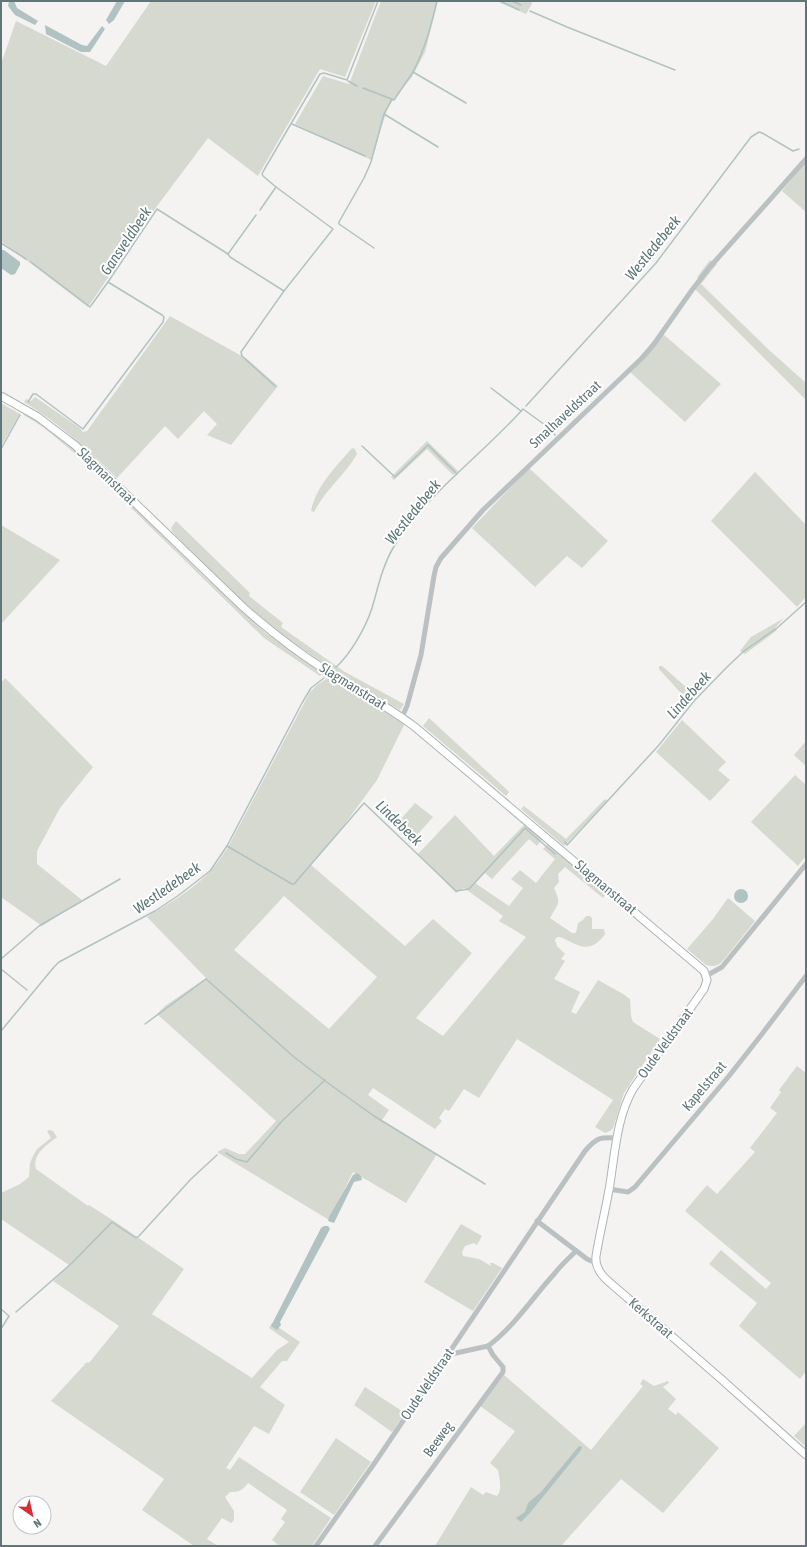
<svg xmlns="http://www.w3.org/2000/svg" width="807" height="1547" font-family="'Asap Condensed',sans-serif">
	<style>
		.green { fill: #d5d9d0; fill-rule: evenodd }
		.water { fill: #b1c2c2 }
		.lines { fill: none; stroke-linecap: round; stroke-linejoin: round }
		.stream { stroke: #b1c2c2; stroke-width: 1.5 }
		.secondary-casing { stroke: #adb5b7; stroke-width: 9 }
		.street { stroke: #bbc1c2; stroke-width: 5 }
		.secondary { stroke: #fff; stroke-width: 7 }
		.labels { text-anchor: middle; stroke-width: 4; stroke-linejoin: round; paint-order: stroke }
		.street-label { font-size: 14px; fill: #61767a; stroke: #fff }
		.water-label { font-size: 15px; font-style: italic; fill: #5c7676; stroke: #fff }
	</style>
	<rect width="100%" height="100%" fill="#f4f3f1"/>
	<g class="green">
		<polygon points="151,1 376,1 345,77 320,69 258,176 208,138 157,206 88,307 1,241 1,64 16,21 106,66"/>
		<polygon points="381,1 438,1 425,52 412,77 395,97 387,110 371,160 295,124 323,76 349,84"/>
		<polygon points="496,1 531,1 532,4 526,14"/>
		<polygon points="806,161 806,212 782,191"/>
		<polygon points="710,260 717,264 701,284 768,349 806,383 806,400 695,289 701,281 697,277"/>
		<path d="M170,316L247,359L278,386L231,445L207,435L217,424L204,411L178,439L165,426L117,478C88,450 59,423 24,402L26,399L31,401L35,397L80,428L83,432L87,431Z"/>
		<polygon points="663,334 721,384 685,422 630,372"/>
		<polygon points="1,403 20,414 1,446"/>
		<polygon points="25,413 62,438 79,454 206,578 266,633 323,673 320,676 264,638 79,457 43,427 24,415"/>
		<polygon points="427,441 458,471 453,475 427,449 394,480 391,477"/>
		<path d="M352,448L355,449L357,454C345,475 325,490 314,512L311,511C316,486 335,468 352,448Z"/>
		<polygon points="529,468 608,541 582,568 567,556 535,587 472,528"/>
		<polygon points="755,472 806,525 806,597 797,607 711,521"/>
		<path d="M176,521L250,593L249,596L283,623L281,627L345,672L404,704L400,710C359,685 316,661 278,631C241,602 209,568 176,536L172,531L171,528Z"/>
		<polygon points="1,525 60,560 1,624"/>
		<polygon points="784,618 775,628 777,630 772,634 745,654 740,651 751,637"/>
		<polygon points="659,666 662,666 695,695 689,702 659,669"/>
		<path d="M329,677L405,723L377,780L339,832L311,865L405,946L433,919L472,953L416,1018L443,1036L526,937L499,921L503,916L464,888L456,893L418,854L455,815L494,856L525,824L542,839L537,846L529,839L492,879L485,873L475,883L509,906L523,888L511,879L520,870L536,883L555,859L543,849L548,844L607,893L603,898L565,867L558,874L559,882L554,888C561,904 559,902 550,918L572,933H576L578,923L583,920L586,916H590L592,918V929H604L605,934C594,949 585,950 569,941C564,939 562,937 557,937L555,940L557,946L565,954L561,959L565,961L554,979L580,992L571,1012L576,1014L598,980L623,994L630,999L631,1016L633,1022L660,1039L624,1093L613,1128L610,1131L605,1133L595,1127L613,1100L517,1039L479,1098L464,1089L449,1111L445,1109L439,1118L442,1121L435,1129L373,1088L368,1095L389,1110L382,1120L437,1154L406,1203L353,1172L329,1220L217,1152L225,1148L239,1154H245L276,1121L157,1014L165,1006L206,978L147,917C168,904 192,890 210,872C216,865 221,857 227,849L310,692L317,685ZM284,896L377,977L329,1029L234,950Z"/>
		<polygon points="5,678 93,767 60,808 37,851 37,864 82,900 42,926 1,897 1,683"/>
		<polygon points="429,718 505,788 509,792 506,796 423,726"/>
		<polygon points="682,720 726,762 718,770 730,780 710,801 656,752"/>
		<polygon points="806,741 806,766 794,755"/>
		<polygon points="795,775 806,785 806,856 798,866 751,822"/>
		<polygon points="605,799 608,801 564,846 521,809 524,806 566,839"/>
		<polygon points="415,803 433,817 417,835 400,820"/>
		<path d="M728,898L755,921L722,962C717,966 713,967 706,965L687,949L713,919Z"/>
		<polygon points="797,1066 806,1073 806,1371 800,1379 739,1326 757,1303 709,1264 721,1250 766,1289 771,1283 685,1211 707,1185 717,1194 755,1152 750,1148 777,1113 770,1108 781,1092 779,1090"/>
		<path d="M49,1130L53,1131L57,1137C47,1145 32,1154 36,1169L88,1206L89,1205L114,1221L184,1269L152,1314L252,1378L277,1350L289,1342L269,1328L272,1323L300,1342L287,1361H282L260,1387L285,1405L269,1434L254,1426L226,1468L230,1470L239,1457L331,1518L312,1546H280L272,1540L285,1522L281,1519L287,1510L248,1483C242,1491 239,1492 230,1492L225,1497L234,1511V1520L231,1523L222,1518L207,1539L218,1546H194L142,1510L164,1479L51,1401L87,1362L89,1363L119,1326L53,1281L69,1265L1,1219V1193L20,1184L29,1177L30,1163L33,1156L37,1149L51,1138L47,1131Z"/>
		<polygon points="461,1224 482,1236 477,1245 474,1243 465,1246 462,1252 463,1256 479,1259 491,1266 490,1263 493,1263 502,1268 473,1311 424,1282"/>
		<path d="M504,1375L591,1450L643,1386L640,1384L643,1379L654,1386L668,1381L669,1383L663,1387L676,1399L668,1409L676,1415L678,1412L719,1448L663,1513L621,1479L561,1546H435L471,1487L483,1495L486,1492L497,1496C503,1489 499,1478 498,1470L490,1463L515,1431L480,1406Z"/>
		<polygon points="365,1387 405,1413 392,1432 354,1405"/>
		<polygon points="806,1423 806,1447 794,1436"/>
		<polygon points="336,1438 371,1462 334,1515 300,1492"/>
	</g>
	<g class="water">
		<polygon points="9,1 14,1 17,8 38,21 35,25 15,15 8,6"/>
		<polygon points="117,1 125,1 114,20 109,24 106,20"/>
		<polygon points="45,25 82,45 87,46 102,26 105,29 90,52 81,52 46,34"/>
		<polygon points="1,250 4,250 20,262 20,265 15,274 11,275 1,268"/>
		<circle cx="741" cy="896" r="7"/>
		<polygon points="357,1173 361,1176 362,1180 354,1182 334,1223 328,1221 329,1217 353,1175"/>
		<polygon points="324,1226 328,1226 330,1229 280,1322 281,1325 277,1330 271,1326 321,1228"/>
		<polygon points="579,1446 582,1447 581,1450 529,1514 521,1522 516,1518 525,1512 528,1503 541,1492"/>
	</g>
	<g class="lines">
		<g class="stream">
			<polyline points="500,1 519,10"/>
			<polyline points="512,1 521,5"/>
			<polyline points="530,11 567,27 675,70"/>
			<path d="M413,72C425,49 431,26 437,1"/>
			<polyline points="348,81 357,86"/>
			<polyline points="363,88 394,100 413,72 466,103"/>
			<polyline points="392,99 384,114 438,147"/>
			<polyline points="292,124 365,156"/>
			<polyline points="260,210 276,187 263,176 262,174 264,170 320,74 324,73 347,80 378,1"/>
			<polyline points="1,243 26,259"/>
			<polyline points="374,248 339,224 339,222 364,178 371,162 384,114"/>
			<polyline points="228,254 230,257 284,291"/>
			<polyline points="31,262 90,307 108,282"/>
			<polyline points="275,386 242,356 241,352 284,291 333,229 276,187"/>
			<polyline points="491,388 521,411"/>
			<polyline points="28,402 33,394 36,394 83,429 163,322 164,317 162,315 108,282 157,209 228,254 256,215"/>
			<polyline points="526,406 656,263 751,137 759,132 762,133 793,151 799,149"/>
			<polyline points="362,446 395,477 428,445 457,474"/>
			<polyline points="1,449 20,415"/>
			<path d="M336,667C350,655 366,627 372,608C378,588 382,567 393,548C426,494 481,456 523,409L552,430L555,435"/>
			<polyline points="565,842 567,845 659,745 694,701 727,667 744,651 777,628 806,602"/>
			<polyline points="227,846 292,884 294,884 364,803 456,891 469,889 525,828 555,854"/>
			<polyline points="1,959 39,926 120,879"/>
			<polyline points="1,969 27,990"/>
			<polyline points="145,1024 206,979 294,1057 332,1086 374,1116 485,1184"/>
			<polyline points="1,1031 54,967 59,962 155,911 179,895 210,871 227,846 302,703 311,688 324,678"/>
			<polyline points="226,1153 236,1159 247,1162 282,1121 325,1080"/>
			<polyline points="1,1309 9,1316 1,1329"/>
			<polyline points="16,1312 72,1263 112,1222 136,1238 139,1236 191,1179 217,1155"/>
		</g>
		<defs>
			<path id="secondary" d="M1,396L38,417L76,446L243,607C269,630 297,652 327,671C356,689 387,706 415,727L704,971L707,980L704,989L633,1089C617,1117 615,1152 610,1184C606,1208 600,1232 596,1256C595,1267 601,1275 608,1281L720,1378L806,1455"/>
		</defs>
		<use href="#secondary" class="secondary-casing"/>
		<g class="street">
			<polyline points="402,717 407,706 421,655 434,576 436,567 441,558 483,510 642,358 654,344 692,290 709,268 806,159"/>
			<polyline points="706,976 722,967 806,864"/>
			<polyline points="609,1189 628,1192 635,1187 729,1076 762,1034 806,976"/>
			<polyline points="537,1221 587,1259 596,1263"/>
			<polyline points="447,1355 488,1346"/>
			<path d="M316,1546L376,1461L585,1151C597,1137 600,1137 618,1138"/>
			<path d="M375,1546L503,1372V1367L493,1355L488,1346C514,1327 533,1297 555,1273C561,1265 569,1258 576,1251"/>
		</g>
		<use href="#secondary" class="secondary"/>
	</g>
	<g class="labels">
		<g class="street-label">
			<text transform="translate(565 414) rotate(-43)" y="5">Smalhaveldstraat</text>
			<text transform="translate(107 476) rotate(44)" y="5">Slagmanstraat</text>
			<text transform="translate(353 686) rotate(32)" y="5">Slagmanstraat</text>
			<text transform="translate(606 887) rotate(40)" y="5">Slagmanstraat</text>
			<text transform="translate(665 1043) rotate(-54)" y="5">Oude Veldstraat</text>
			<text transform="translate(704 1086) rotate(-50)" y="5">Kapelstraat</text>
			<text transform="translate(651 1318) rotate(41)" y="5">Kerkstraat</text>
			<text transform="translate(427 1384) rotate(-56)" y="5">Oude Veldstraat</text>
			<text transform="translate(438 1439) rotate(-54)" y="5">Beeweg</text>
		</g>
		<g class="water-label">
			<text transform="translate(126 241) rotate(-56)" y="5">Gansveldbeek</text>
			<text transform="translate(653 248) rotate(-51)" y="5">Westledebeek</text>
			<text transform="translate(413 512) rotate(-51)" y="5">Westledebeek</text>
			<text transform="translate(689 695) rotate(-48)" y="5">Lindebeek</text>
			<text transform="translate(399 823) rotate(44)" y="5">Lindebeek</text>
			<text transform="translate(167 888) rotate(-35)" y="5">Westledebeek</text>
		</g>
	</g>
	<rect width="807" height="1547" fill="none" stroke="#61767a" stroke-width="4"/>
	<g transform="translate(32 1515) rotate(146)"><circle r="19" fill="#ffffff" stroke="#c0c8ca"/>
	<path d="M0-3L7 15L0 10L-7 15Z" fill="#d52f34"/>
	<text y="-6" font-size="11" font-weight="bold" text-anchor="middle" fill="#61767a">N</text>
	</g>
</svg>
